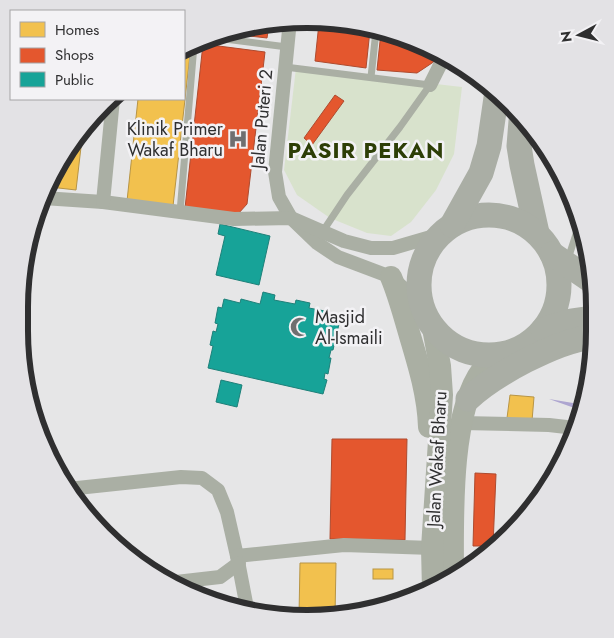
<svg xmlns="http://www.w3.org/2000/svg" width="614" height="638" font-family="Jost,sans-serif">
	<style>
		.green { fill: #d8e2cc }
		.water { fill: #ada5d0 }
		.homes { fill: #f2c14e; stroke: #b89545 }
		.shops { fill: #e4572e; stroke: #ae4b2f }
		.public { fill: #17a398; stroke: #1e8079 }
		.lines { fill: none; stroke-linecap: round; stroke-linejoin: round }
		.lane { stroke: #aaafa4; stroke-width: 7 }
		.street { stroke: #aaafa4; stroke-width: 14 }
		.primary { stroke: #aaafa3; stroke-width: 22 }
		.highway { stroke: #aaaea5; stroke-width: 25 }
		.labels { text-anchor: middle; stroke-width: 5; stroke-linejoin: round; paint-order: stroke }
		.street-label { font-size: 18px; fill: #2f2f30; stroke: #f3f2f5 }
		.poi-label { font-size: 18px; fill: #2f2f30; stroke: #f3f2f5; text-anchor: end }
		.district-label { font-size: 22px; font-weight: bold; letter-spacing: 1px; fill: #2d3e06; stroke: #f3f2f5 }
		.rim { fill: none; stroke: #2f2f30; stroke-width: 6 }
	</style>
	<rect width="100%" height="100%" fill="#e6e6e7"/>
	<polygon class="green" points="296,68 462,87 454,154 436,190 411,222 391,236 367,233 330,218 297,195 284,170"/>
	<polygon class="water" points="549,399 585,405 585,406 583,411"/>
	<g class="homes">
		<polygon points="191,46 173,206 127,201 138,99 184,99 184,47"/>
		<polygon points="83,130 76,190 50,187"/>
		<polygon points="510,395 534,397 532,421 507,418"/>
		<polygon points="300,563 336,563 335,616 326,619 299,615"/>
		<rect x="373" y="569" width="20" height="10"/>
	</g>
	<g class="shops">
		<polygon points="319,23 370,30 366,68 315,61"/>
		<polygon points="269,25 267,38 232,34"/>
		<polygon points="381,32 399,34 436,55 435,61 417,73 377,70"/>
		<polygon points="203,44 265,52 247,204 238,214 185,208"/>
		<polygon points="335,95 344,101 312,145 304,138"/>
		<polygon points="332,439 407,439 405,540 330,539"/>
		<polygon points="475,473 496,474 493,546 473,546"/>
	</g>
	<g class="public">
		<polygon points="220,224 270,236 259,285 216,275 225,236 218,234"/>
		<polygon points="263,292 275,295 274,300 295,304 296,300 310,303 309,308 325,311 323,320 339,324 333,350 331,350 329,358 331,358 328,374 325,373 324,379 327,380 323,394 208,368 213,346 210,345 213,331 216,332 218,324 215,323 218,307 222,308 224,299 240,303 241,299 260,304"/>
		<polygon points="221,380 242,385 237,407 216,402"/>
	</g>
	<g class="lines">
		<g class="lane">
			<polyline points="217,38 287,47"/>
			<polyline points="285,67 430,85 400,127 347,195 321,234"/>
			<polyline points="371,77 376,31"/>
			<polyline points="180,212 194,45"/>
			<polyline points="568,259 578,228"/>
		</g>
		<g class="street">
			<polyline points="290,20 275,172 279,197 291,218 317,243 338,257 391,277 422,305"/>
			<polyline points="430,85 443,59"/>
			<polyline points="43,198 103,202 234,219 291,218 344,241 371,248 393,248 441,234"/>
			<polyline points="103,202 113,99"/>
			<polyline points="462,423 549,425 575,428"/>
			<polyline points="68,489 181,477 202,478 218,490 227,512 237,556 247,608"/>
			<polyline points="237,556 344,545 432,548"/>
			<polyline points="176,582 220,577 239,563"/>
		</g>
		<g class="primary">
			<path d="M391,277C399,296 404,316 410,336C419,366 428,396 429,427"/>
			<path d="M453,577C453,523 449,414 482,370C487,365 494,360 500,355"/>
			<polyline points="433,590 432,548 442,395 440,366 433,328"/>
		</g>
		<g class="highway">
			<polyline points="521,121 519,146 522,165 537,233"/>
			<circle cx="489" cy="285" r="70"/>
			<polyline points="452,225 481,173 489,146 497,91"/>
			<polyline points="552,254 593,282"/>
			<polyline points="543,330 571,321 592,318"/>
			<path d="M468,399C495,374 555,342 591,337"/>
		</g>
	</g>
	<defs>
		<symbol id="hospital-bare" viewBox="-9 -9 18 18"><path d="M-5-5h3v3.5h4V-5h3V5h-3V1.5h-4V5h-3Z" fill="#6f6f70" stroke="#f3f2f5" stroke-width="2.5" paint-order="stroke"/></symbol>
		<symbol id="mosque-bare" viewBox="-9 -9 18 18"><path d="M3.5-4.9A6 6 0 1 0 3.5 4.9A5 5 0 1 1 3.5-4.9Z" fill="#6f6f70" stroke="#f3f2f5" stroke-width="2.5" paint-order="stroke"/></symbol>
	</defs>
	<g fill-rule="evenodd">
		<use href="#hospital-bare" x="224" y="125" width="28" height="28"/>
		<use href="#mosque-bare" x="286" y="313" width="28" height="28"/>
	</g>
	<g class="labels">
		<g class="street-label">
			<text transform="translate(262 119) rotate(-85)" y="6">Jalan Puteri 2</text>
			<text transform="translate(437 459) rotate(-87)" y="6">Jalan Wakaf Bharu</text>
		</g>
		<g class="poi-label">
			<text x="223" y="135">Klinik Primer<tspan x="223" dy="21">Wakaf Bharu</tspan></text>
			<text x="315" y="323" text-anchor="start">Masjid<tspan x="315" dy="21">Al-Ismaili</tspan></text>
		</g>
		<g class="district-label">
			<text x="366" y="158">PASIR PEKAN</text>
		</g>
	</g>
	<path d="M0 0H614V638H0ZM307 28H307A279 279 0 0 1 586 307V331A279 279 0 0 1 307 610H307A279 279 0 0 1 28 331V307A279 279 0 0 1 307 28Z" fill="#e3e2e5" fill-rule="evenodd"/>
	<path class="rim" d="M307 28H307A279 279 0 0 1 586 307V331A279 279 0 0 1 307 610H307A279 279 0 0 1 28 331V307A279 279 0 0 1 307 28Z"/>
	<rect x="10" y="10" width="175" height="90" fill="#f3f2f5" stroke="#a5a4a6"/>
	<rect x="20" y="22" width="25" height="15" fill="#f2c14e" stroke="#a5a4a6"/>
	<text x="55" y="35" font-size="15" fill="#2f2f30">Homes</text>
	<rect x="20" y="48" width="25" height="15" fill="#e4572e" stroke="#a5a4a6"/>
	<text x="55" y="60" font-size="15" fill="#2f2f30">Shops</text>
	<rect x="20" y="72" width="25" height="15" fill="#17a398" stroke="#a5a4a6"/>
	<text x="55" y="85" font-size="15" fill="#2f2f30">Public</text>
	<g transform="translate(579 35) rotate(263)" stroke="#f3f2f5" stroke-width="4" paint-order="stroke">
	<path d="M0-4L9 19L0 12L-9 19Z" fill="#2f2f30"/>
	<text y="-8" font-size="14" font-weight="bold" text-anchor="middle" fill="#2f2f30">N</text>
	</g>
</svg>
